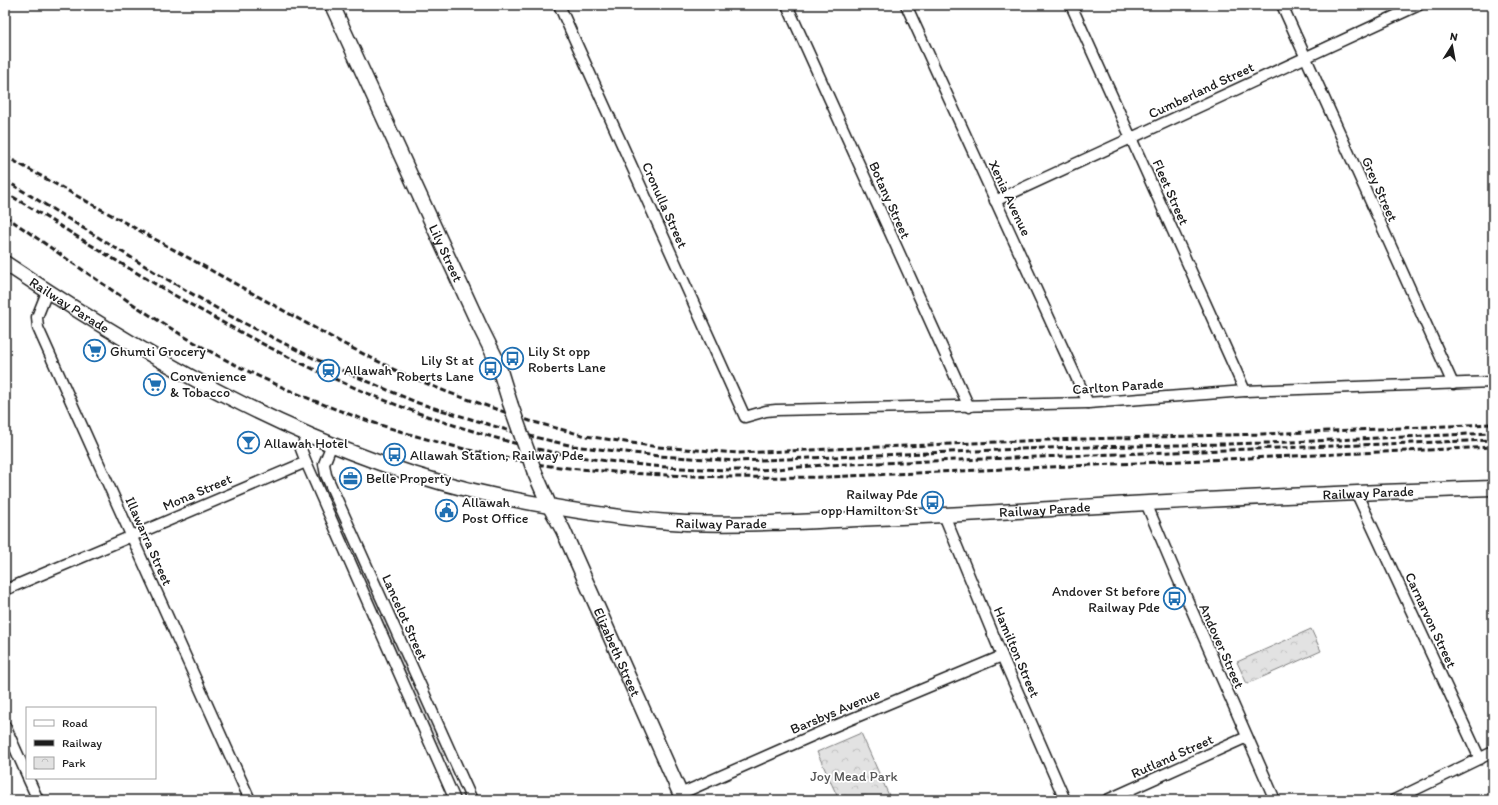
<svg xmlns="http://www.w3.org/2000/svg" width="1498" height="805" font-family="Itim,sans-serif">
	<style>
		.park { fill: url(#park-crowns); stroke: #7f7f7f }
		.garden { fill: url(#garden-dots); stroke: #7f7f7f }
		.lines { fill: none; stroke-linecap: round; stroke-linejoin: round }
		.minor-casing { stroke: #1c1c1c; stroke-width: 13 }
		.secondary-casing { stroke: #1c1c1c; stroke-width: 17 }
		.minor { stroke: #fff; stroke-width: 10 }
		.secondary { stroke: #fff; stroke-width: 14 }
		.rail { stroke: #1c1c1c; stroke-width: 3; stroke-dasharray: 6 3; stroke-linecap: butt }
		.secondary-bridge-casing { stroke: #1c1c1c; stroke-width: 17; stroke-linecap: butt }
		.secondary-bridge { stroke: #fff; stroke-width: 14 }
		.labels { text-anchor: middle; stroke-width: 3.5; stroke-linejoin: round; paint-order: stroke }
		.street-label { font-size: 14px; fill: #1c1c1c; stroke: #fff }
		.poi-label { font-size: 14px; fill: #1c1c1c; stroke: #fff; text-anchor: start }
		.park-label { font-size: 14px; fill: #575757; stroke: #fff }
	</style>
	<defs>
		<pattern id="park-crowns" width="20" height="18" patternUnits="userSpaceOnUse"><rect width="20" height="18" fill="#e2e2e2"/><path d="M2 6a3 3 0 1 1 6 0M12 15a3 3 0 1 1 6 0" fill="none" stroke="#c1c1c1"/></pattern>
		<pattern id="garden-dots" width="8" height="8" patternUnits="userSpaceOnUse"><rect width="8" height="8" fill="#e2e2e2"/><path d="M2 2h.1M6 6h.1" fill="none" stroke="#c1c1c1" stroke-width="1.8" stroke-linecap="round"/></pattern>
	</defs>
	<rect width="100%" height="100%" fill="#fff"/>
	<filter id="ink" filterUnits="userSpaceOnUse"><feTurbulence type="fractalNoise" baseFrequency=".025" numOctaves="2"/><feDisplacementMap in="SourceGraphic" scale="8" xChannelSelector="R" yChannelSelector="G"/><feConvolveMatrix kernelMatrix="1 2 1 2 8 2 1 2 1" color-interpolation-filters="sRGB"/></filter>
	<g filter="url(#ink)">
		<g class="park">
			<polygon points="1311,629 1321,651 1247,684 1237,662"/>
			<polygon points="861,733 891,800 839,800 817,752"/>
		</g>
		<g class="garden">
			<polygon points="321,474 350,538 346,540 317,475"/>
			<polygon points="357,554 381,609 377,611 352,556"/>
			<polygon points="386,618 410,672 406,674 382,620"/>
			<polygon points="417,689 447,754 442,756 412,691"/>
		</g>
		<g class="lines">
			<defs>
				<g id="minor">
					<polyline points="559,5 745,417 766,411 776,410 1088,403 1245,391 1493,382"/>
					<polyline points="787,5 969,407"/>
					<polyline points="906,5 1088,403"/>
					<polyline points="1071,5 1245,391"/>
					<polyline points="1282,5 1453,384"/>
					<polyline points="995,201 1419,5"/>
					<polyline points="47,292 37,317 38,328 250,800"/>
					<polyline points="332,444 324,464 326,475 472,800"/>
					<polyline points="306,462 455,800"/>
					<polyline points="1356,492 1480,759"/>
					<polyline points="1146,503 1176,574 1275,800"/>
					<polyline points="944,515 1002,656 1065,800"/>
					<polyline points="5,590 306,462 301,449 308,433"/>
					<polyline points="5,726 27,775"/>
					<polyline points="28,778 38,800"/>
					<polyline points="680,794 830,728 1002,656"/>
					<polyline points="1107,800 1247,737"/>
					<polyline points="1394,800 1493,752"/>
				</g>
				<g id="secondary">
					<path id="s1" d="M332,5L480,327L497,361L510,403"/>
					<path id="s2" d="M5,263C154,363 324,461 501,497C561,509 624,520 686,523C743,525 800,522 857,519C921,516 986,513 1051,509C1198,499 1345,493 1493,488"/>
					<path id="s3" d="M535,473L549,505L563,530L683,800"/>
				</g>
			</defs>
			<use href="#minor" class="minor-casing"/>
			<use href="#secondary" class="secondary-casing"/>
			<use href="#minor" class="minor"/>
			<use href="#secondary" class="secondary"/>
			<g class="rail">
				<polyline points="5,156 342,343 395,370 447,392 530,421 586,436 658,447 738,453 1046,440 1262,434 1493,424"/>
				<polyline points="5,180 158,274 230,316 313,358 418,403 517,433 573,446 659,456 738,461 1045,448 1267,443 1493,433"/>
				<path d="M5,192C154,284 304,381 473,431C496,438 519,445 542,450C605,463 671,469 735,470C765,471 795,467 824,465L1493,440"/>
				<path d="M5,216C78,266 150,320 228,361C326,412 435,447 543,465C566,468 590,470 614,472C685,477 755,478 827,477L1493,447"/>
			</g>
			<defs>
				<polyline id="secondary-bridge" points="510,403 535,473"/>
			</defs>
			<use href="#secondary-bridge" class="secondary-bridge-casing"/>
			<use href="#secondary-bridge" class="secondary-bridge"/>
		</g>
	</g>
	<defs>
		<symbol id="supermarket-ring" viewBox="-11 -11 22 22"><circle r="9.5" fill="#fff" stroke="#1f6fb2" stroke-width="1.5"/><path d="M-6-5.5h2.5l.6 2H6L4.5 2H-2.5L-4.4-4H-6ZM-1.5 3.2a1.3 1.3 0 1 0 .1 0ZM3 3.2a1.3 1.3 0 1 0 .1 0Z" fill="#1f6fb2"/></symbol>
		<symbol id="bus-ring" viewBox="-11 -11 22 22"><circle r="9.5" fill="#fff" stroke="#1f6fb2" stroke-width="1.5"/><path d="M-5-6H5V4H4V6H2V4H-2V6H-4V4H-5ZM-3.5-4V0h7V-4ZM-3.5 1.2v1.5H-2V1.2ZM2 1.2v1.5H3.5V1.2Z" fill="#1f6fb2"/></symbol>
		<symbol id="station-ring" viewBox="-11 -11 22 22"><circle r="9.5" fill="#fff" stroke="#1f6fb2" stroke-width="1.5"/><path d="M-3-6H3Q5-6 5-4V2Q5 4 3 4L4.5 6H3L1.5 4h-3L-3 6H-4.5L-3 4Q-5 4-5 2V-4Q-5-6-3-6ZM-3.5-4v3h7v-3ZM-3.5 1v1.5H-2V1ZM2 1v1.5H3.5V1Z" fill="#1f6fb2"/></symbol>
		<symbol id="bar-ring" viewBox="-11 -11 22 22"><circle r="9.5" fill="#fff" stroke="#1f6fb2" stroke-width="1.5"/><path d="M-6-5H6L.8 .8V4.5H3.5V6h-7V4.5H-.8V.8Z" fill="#1f6fb2"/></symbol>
		<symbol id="office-ring" viewBox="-11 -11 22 22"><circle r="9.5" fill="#fff" stroke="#1f6fb2" stroke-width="1.5"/><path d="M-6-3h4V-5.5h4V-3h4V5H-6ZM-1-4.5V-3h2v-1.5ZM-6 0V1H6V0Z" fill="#1f6fb2"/></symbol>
		<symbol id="civic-ring" viewBox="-11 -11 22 22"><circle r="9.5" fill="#fff" stroke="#1f6fb2" stroke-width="1.5"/><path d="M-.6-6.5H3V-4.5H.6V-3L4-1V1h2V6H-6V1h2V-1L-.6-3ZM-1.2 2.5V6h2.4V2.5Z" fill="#1f6fb2"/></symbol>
	</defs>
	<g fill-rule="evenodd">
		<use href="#supermarket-ring" x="82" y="338" width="25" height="25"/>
		<use href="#bus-ring" x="500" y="346" width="25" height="25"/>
		<use href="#bus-ring" x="478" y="356" width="25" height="25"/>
		<use href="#station-ring" x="316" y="358" width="25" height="25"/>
		<use href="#supermarket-ring" x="142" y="372" width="25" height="25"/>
		<use href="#bar-ring" x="236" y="430" width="25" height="25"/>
		<use href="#bus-ring" x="382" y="442" width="25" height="25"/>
		<use href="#office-ring" x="338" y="466" width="25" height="25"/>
		<use href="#bus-ring" x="920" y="490" width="25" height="25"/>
		<use href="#civic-ring" x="434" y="498" width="25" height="25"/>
		<use href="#bus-ring" x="1162" y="586" width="25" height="25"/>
	</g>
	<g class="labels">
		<g class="street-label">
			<text transform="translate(1201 90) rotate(-25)" y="5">Cumberland Street</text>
			<text transform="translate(1380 189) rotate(66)" y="5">Grey Street</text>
			<text transform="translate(1171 192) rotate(66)" y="5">Fleet Street</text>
			<text transform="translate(1010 198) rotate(65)" y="5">Xenia Avenue</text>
			<text transform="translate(890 200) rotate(66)" y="5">Botany Street</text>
			<text transform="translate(665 205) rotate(66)" y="5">Cronulla Street</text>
			<text dy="5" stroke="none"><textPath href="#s1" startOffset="273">Lily Street</textPath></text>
			<text dy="5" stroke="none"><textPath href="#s2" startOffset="77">Railway Parade</textPath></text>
			<text transform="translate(1118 386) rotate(-4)" y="5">Carlton Parade</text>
			<text transform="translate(197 492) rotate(-23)" y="5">Mona Street</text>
			<text dy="5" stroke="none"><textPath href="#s2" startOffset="1422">Railway Parade</textPath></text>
			<text dy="5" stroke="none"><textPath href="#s2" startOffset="1098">Railway Parade</textPath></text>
			<text dy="5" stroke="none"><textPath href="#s2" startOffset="774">Railway Parade</textPath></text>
			<text transform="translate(149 541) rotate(66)" y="5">Illawarra Street</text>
			<text transform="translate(405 617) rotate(66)" y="5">Lancelot Street</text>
			<text transform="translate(1431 620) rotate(65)" y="5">Carnarvon Street</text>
			<text transform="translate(1222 646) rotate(66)" y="5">Andover Street</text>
			<text dy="5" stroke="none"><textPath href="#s3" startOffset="197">Elizabeth Street</textPath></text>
			<text transform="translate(1017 652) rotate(67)" y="5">Hamilton Street</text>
			<text transform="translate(835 711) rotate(-23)" y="5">Barsbys Avenue</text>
			<text transform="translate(1172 756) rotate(-24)" y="5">Rutland Street</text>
		</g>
		<g class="poi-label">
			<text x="110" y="356">Ghumti Grocery</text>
			<text x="528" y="356">Lily St opp<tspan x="528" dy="16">Roberts Lane</tspan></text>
			<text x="474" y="365" text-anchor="end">Lily St at<tspan x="474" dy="16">Roberts Lane</tspan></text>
			<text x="344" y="375">Allawah</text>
			<text x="170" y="381">Convenience<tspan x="170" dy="16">&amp; Tobacco</tspan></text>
			<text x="264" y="448">Allawah Hotel</text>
			<text x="410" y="460">Allawah Station, Railway Pde</text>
			<text x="366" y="483">Belle Property</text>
			<text x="918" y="499" text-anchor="end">Railway Pde<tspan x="918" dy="16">opp Hamilton St</tspan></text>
			<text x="462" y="507">Allawah<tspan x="462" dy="16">Post Office</tspan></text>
			<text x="1160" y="596" text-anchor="end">Andover St before<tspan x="1160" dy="16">Railway Pde</tspan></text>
		</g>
		<g class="park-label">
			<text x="854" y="781">Joy Mead Park</text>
		</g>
	</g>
	<rect width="1498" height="805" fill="none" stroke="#fff" stroke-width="20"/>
	<rect x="10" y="10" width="1478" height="785" fill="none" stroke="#1c1c1c" stroke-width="1.5" filter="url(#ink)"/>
	<rect x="26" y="707" width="130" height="72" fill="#ffffff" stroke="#a4a4a4"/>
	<rect x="34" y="720" width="20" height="6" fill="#ffffff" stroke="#a4a4a4"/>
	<text x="62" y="727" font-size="12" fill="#1c1c1c">Road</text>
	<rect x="34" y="740" width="20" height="6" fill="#1c1c1c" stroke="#a4a4a4"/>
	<text x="62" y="747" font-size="12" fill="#1c1c1c">Railway</text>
	<rect x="34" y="757" width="20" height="12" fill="url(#park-crowns)" stroke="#a4a4a4"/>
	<text x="62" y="767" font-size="12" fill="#1c1c1c">Park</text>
	<g transform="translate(1452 46) rotate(11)" stroke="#ffffff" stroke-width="3" paint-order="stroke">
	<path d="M0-3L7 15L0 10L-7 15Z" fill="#1c1c1c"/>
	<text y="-6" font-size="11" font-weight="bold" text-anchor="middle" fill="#1c1c1c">N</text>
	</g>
</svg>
